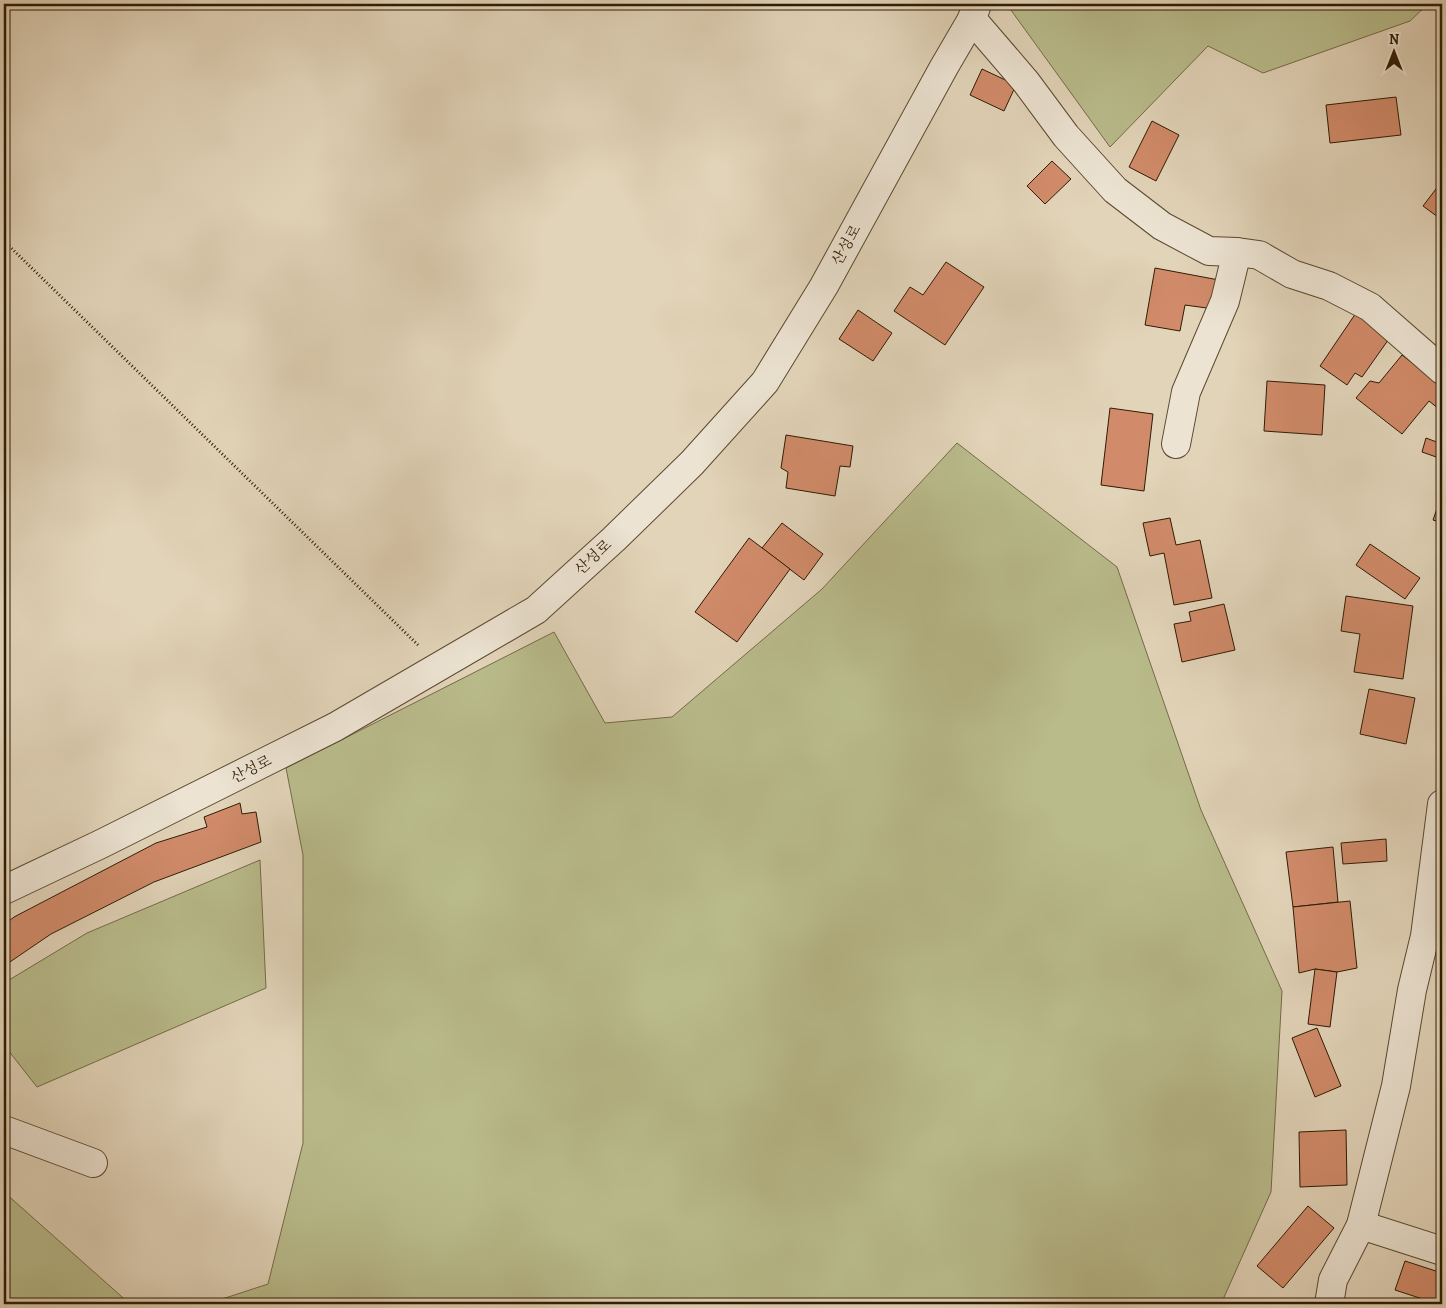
<svg xmlns="http://www.w3.org/2000/svg" width="1446" height="1308" font-family="Alegreya,'Noto Serif KR',serif">
	<style>
		.green { fill: #b9bb8b; stroke: #746b47 }
		.building { fill: #d18b6a; stroke: #2e1b03 }
		.lines { fill: none; stroke-linecap: round; stroke-linejoin: round }
		.minor-casing { stroke: #5b4930; stroke-width: 30 }
		.path { stroke: #2e1b03; stroke-width: 3; stroke-dasharray: 1 2.5; stroke-linecap: butt }
		.minor { stroke: #ece3d2; stroke-width: 28 }
		.labels { text-anchor: middle; stroke-width: 5; stroke-linejoin: round; paint-order: stroke }
		.street-label { font-size: 15px; fill: #2e1b03; stroke: #ece3d2 }
	</style>
	<rect width="100%" height="100%" fill="#e2d4b9"/>
	<filter id="stains"><feTurbulence type="fractalNoise" baseFrequency=".004" numOctaves="4"/><feColorMatrix values="0 0 0 0 .2 0 0 0 0 .09 0 0 0 0 .02 0 0 0 .5 -.17"/></filter>
	<radialGradient id="worn" r=".72"><stop offset=".6" stop-color="#630" stop-opacity="0"/><stop offset="1" stop-color="#630" stop-opacity=".3"/></radialGradient>
	<g class="green">
		<polygon points="1009,4 1428,4 1410,21 1263,73 1208,46 1110,147 1008,6"/>
		<polygon points="957,443 1117,567 1201,810 1282,991 1271,1192 1221,1304 207,1304 268,1284 303,1143 303,855 286,768 554,632 605,723 672,717 822,589"/>
		<polygon points="260,860 266,988 37,1087 4,1045 4,983 87,933"/>
		<polygon points="4,1192 130,1304 4,1304"/>
	</g>
	<g class="building">
		<polygon points="982,69 1016,85 1004,111 970,95"/>
		<polygon points="1396,97 1401,135 1330,143 1326,105"/>
		<polygon points="1152,121 1179,135 1156,181 1129,167"/>
		<polygon points="1052,161 1071,179 1045,204 1027,186"/>
		<polygon points="1442,181 1442,220 1423,206"/>
		<polygon points="946,262 984,287 945,345 894,311 910,287 923,295"/>
		<polygon points="1155,268 1219,280 1214,309 1185,305 1180,331 1145,325"/>
		<polygon points="858,310 892,333 873,361 839,339"/>
		<polygon points="1356,313 1391,336 1362,377 1355,373 1347,385 1320,366"/>
		<polygon points="1402,355 1442,386 1442,405 1439,409 1429,401 1402,434 1356,398 1370,381 1379,383"/>
		<polygon points="1267,381 1325,385 1322,435 1264,431"/>
		<polygon points="1110,408 1153,414 1144,491 1101,485"/>
		<polygon points="786,435 853,446 850,467 840,466 835,496 786,488 788,472 781,468"/>
		<polygon points="1426,438 1442,444 1442,459 1422,452"/>
		<polygon points="1442,494 1442,523 1433,520"/>
		<polygon points="1170,518 1176,545 1200,540 1212,598 1174,605 1164,553 1150,556 1143,523"/>
		<polygon points="782,523 823,554 804,580 762,548"/>
		<polygon points="749,538 790,569 737,642 695,612"/>
		<polygon points="1370,544 1420,578 1405,599 1356,565"/>
		<polygon points="1346,596 1413,606 1403,679 1354,672 1360,634 1341,631"/>
		<polygon points="1224,604 1235,650 1182,662 1174,624 1191,621 1189,612"/>
		<polygon points="1369,689 1415,698 1406,744 1360,734"/>
		<polygon points="240,803 242,814 256,812 261,842 154,882 51,934 4,966 4,925 14,917 156,843 207,827 204,817"/>
		<polygon points="1386,839 1387,861 1343,864 1341,843"/>
		<polygon points="1333,847 1338,902 1293,907 1286,852"/>
		<polygon points="1350,901 1357,968 1337,972 1315,969 1299,973 1293,907"/>
		<polygon points="1315,969 1337,972 1330,1027 1308,1024"/>
		<polygon points="1317,1028 1341,1086 1315,1097 1292,1038"/>
		<polygon points="1346,1130 1347,1185 1300,1187 1299,1132"/>
		<polygon points="1308,1206 1334,1228 1283,1288 1257,1266"/>
		<polygon points="1405,1261 1442,1273 1442,1304 1438,1304 1395,1290"/>
	</g>
	<g class="lines">
		<defs>
			<g id="minor">
				<polyline points="972,19 1026,82 1066,136 1115,190 1162,226 1209,251 1237,252 1259,255 1292,274 1329,286 1370,307 1442,370"/>
				<polyline points="1176,444 1186,392 1225,301 1237,252"/>
				<polyline points="4,890 101,844 335,727 536,610 614,539 692,463 765,382 824,286 944,67 972,19 977,4"/>
				<polyline points="4,1130 93,1163"/>
				<polyline points="1361,1225 1442,1251"/>
				<polyline points="1329,1304 1333,1280 1361,1225 1396,1086 1412,990 1425,936 1442,804"/>
			</g>
		</defs>
		<use href="#minor" class="minor-casing"/>
		<polyline class="path" points="4,241 418,645"/>
		<use href="#minor" class="minor"/>
	</g>
	<g class="labels">
		<g class="street-label">
			<text transform="translate(846 245) rotate(-61)" y="5">산성로</text>
			<text transform="translate(593 557) rotate(-43)" y="5">산성로</text>
			<text transform="translate(251 769) rotate(-27)" y="5">산성로</text>
		</g>
	</g>
	<rect width="1446" height="1308" fill="none" stroke="#e2d4b9" stroke-width="20"/>
	<rect x="5" y="5" width="1436" height="1298" fill="none" stroke="#2e1b03" stroke-width="2.5"/>
	<rect x="10" y="10" width="1426" height="1288" fill="none" stroke="#2e1b03"/>
	<g transform="translate(1394 52)" stroke="#ece3d2" stroke-width="4" paint-order="stroke">
	<path d="M0-4L9 19L0 12L-9 19Z" fill="#2e1b03"/>
	<text y="-8" font-size="14" font-weight="bold" text-anchor="middle" fill="#2e1b03">N</text>
	</g>
	<rect width="100%" height="100%" filter="url(#stains)"/>
	<rect width="100%" height="100%" fill="url(#worn)"/>
</svg>
